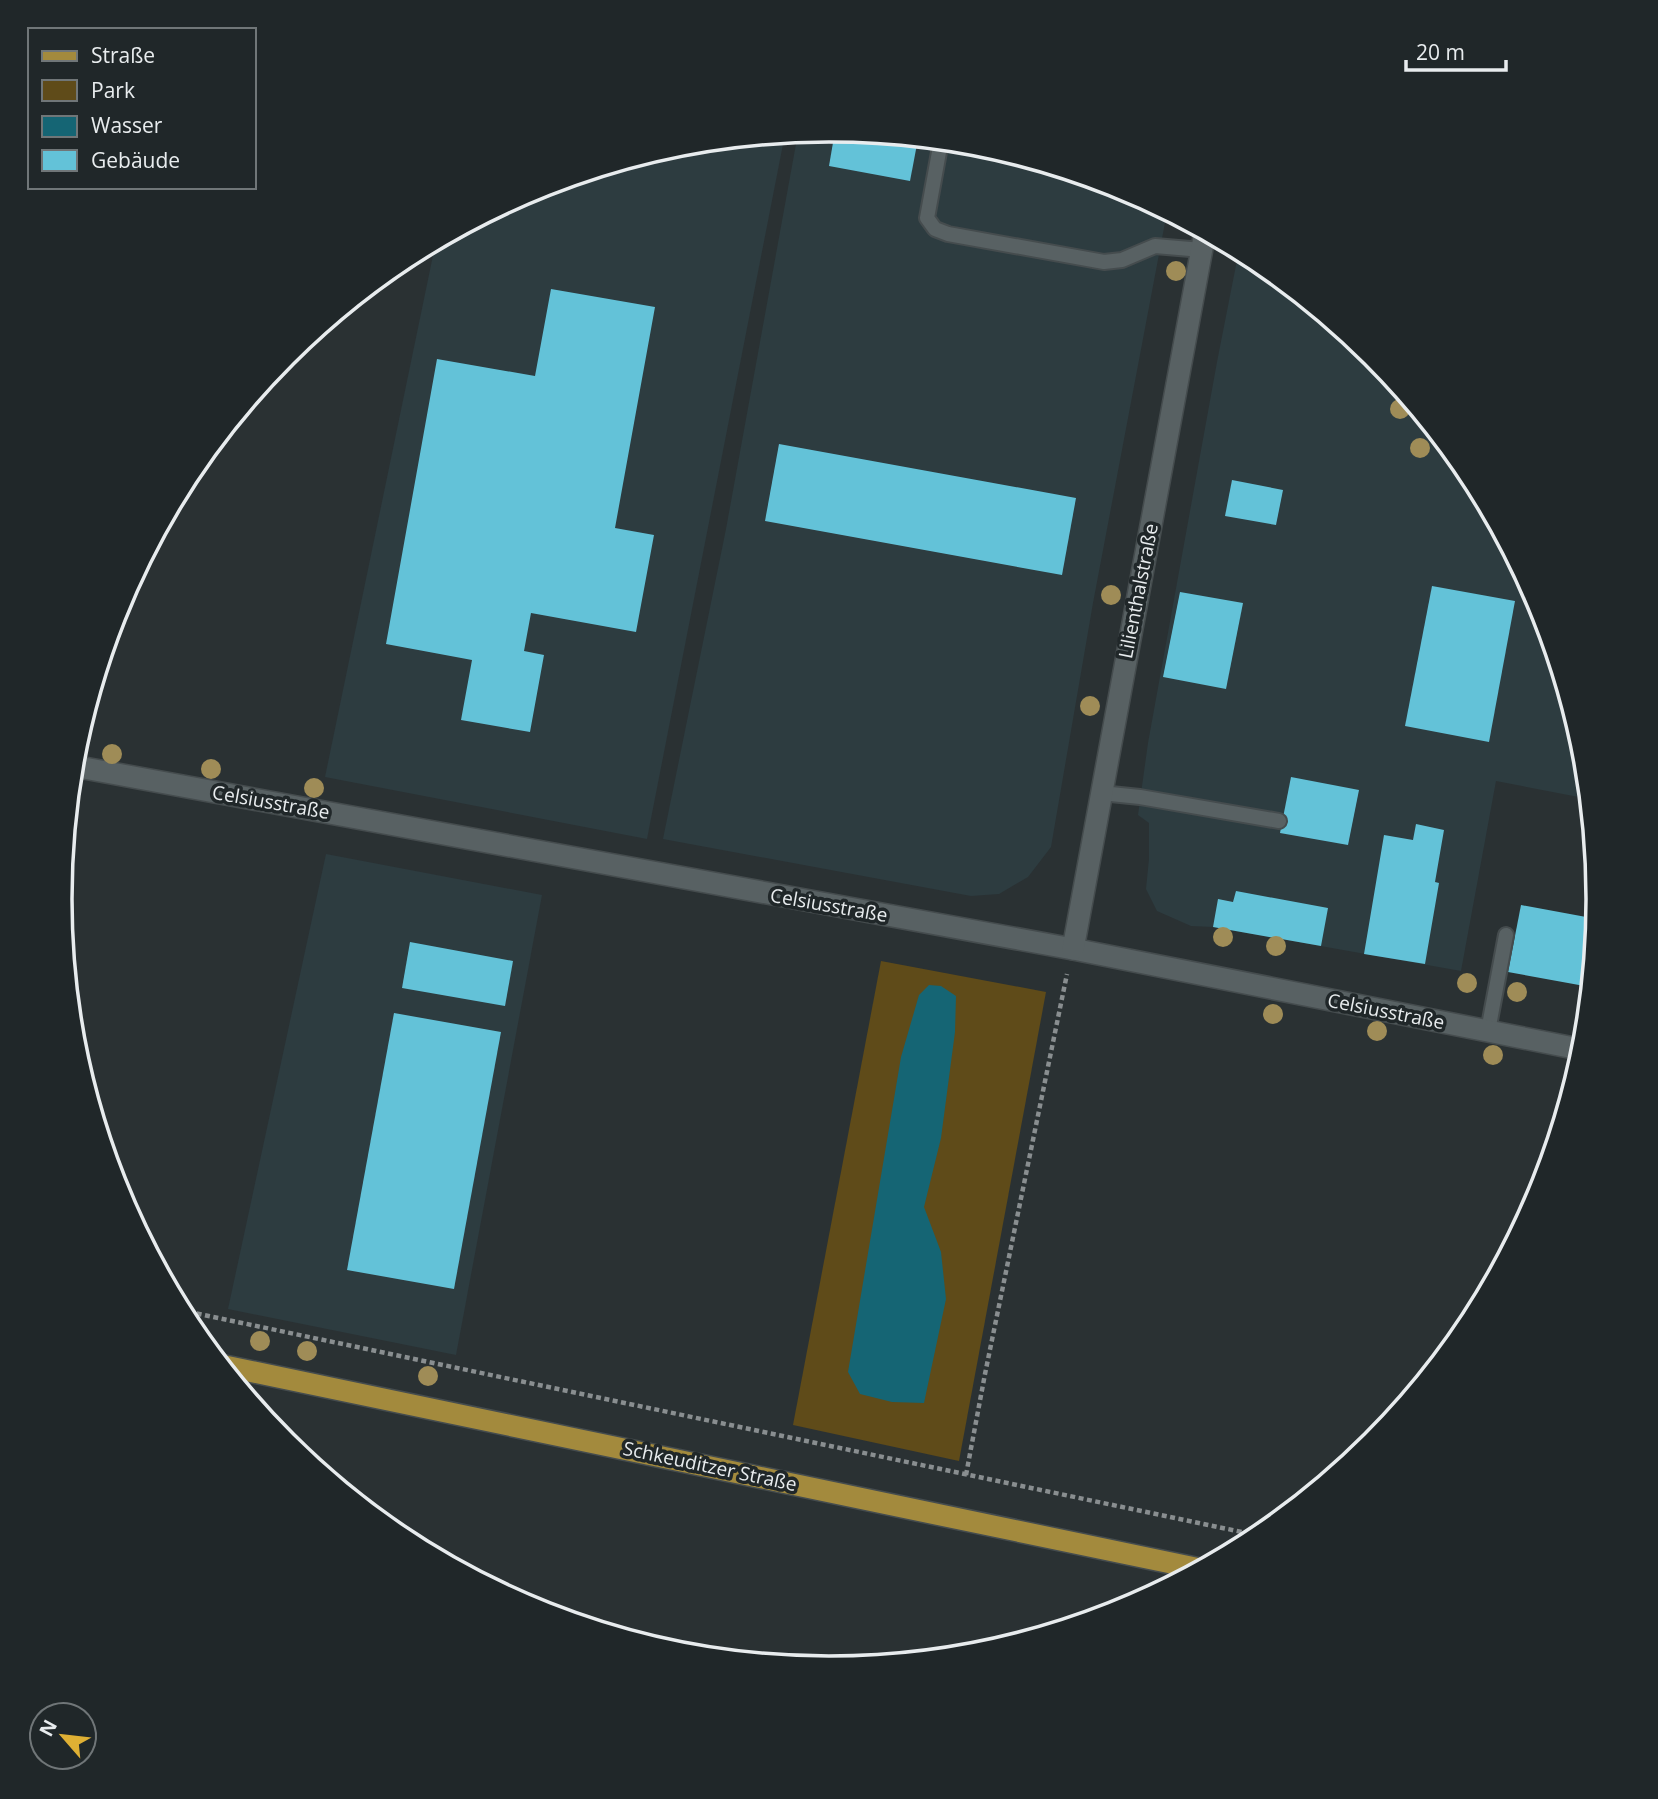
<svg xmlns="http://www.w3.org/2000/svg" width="1658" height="1799" font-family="'Open Sans',sans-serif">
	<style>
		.built { fill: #2d3c40 }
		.green { fill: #5f4b19 }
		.water { fill: #156574 }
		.building { fill: #63c2d8 }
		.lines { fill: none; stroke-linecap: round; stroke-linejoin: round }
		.lane-casing { stroke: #454c4e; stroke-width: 18 }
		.street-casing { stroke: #454c4e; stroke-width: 24 }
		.primary-casing { stroke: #454c4e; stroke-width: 24 }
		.path { stroke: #898e90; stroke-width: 4.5; stroke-dasharray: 5 3.5; stroke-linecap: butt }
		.lane { stroke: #586163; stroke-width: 14 }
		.street { stroke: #586163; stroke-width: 21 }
		.primary { stroke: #a38a3d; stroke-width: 21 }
		.tree { fill: #9f8c57 }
		.labels { text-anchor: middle; stroke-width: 7; stroke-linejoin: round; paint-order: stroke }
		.street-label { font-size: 19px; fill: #e8ecee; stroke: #202729 }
		.rim { fill: none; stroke: #e8ecee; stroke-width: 3.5 }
	</style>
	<rect width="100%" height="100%" fill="#2a3133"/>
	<g class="built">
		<polygon points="829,130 980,145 1124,189 1167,212 1093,603 1051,847 1028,877 999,894 971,896 663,839 726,529 798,133"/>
		<polygon points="785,134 647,839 325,777 436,241 535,188 679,145"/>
		<polygon points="1239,250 1257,260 1373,356 1469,472 1540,605 1584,750 1589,799 1496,781 1461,971 1213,927 1191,926 1157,911 1146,889 1149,859 1149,823 1138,815 1148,743 1217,362"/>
		<polygon points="326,854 542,895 456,1355 228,1309"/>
	</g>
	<polygon class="green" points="881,961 1046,992 959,1461 793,1425"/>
	<polygon class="water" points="929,985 941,986 956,996 955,1032 941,1138 924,1207 941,1252 946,1299 924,1403 892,1402 860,1394 848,1372 901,1057 919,995"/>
	<g class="building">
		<polygon points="835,131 918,139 910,181 829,166"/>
		<polygon points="551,289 655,307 615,528 654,535 636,632 531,613 524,651 544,655 530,732 461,720 472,660 386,644 437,359 535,376"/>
		<polygon points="779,444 1076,498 1062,575 765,521"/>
		<polygon points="1232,480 1283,490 1276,525 1225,516"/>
		<polygon points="1432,586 1515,601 1489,742 1405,726"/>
		<polygon points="1180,592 1243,603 1226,689 1163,677"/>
		<polygon points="1291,777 1359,790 1348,845 1280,833"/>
		<polygon points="1416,824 1444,830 1435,882 1439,883 1425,964 1364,954 1384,835 1413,840"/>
		<polygon points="1236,891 1328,908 1321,946 1213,927 1218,899 1233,902"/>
		<polygon points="1521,905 1597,919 1590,987 1508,972"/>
		<polygon points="410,942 513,961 505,1006 402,988"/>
		<polygon points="394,1013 501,1032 454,1289 347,1270"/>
	</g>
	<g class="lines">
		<defs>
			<g id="lane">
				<polyline points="941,141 927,218 935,229 948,234 1104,262 1122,260 1155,246 1202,250"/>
				<polyline points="1101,793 1140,797 1279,821"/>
				<polyline points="1488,1031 1506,935"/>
			</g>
			<g id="street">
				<polyline points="73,766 1073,949 1584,1050"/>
				<polyline points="1073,949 1205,232"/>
			</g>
			<polyline id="primary" points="220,1365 1200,1569"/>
		</defs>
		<use href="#lane" class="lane-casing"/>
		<use href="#street" class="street-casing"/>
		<use href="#primary" class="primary-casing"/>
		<g class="path">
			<polyline points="180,1310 1261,1536"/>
			<polyline points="966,1475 985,1374 1067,974"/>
		</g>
		<use href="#lane" class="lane"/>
		<use href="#street" class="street"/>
		<use href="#primary" class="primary"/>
	</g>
	<g class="tree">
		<circle cx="1176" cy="271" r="10"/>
		<circle cx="1400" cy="409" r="10"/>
		<circle cx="1420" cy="448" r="10"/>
		<circle cx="1111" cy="595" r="10"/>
		<circle cx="1090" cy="706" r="10"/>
		<circle cx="112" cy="754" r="10"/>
		<circle cx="211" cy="769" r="10"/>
		<circle cx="314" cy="788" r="10"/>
		<circle cx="1223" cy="937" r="10"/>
		<circle cx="1276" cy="946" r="10"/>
		<circle cx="1467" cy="983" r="10"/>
		<circle cx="1517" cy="992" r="10"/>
		<circle cx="1273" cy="1014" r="10"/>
		<circle cx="1377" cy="1031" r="10"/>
		<circle cx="1493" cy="1055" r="10"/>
		<circle cx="260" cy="1341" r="10"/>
		<circle cx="307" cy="1351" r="10"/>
		<circle cx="428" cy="1376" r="10"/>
	</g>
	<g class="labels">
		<g class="street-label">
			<text transform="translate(1138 591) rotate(-79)" y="7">Lilienthalstraße</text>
			<text transform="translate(271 802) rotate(10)" y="7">Celsiusstraße</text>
			<text transform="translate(829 905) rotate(10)" y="7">Celsiusstraße</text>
			<text transform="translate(1386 1011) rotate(11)" y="7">Celsiusstraße</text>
			<text transform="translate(710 1466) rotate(12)" y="7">Schkeuditzer Straße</text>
		</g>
	</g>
	<path d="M0 0H1658V1799H0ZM72 899a757 757 0 1 1 1514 0a757 757 0 1 1-1514 0Z" fill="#202729" fill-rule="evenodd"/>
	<path class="rim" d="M72 899a757 757 0 1 1 1514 0a757 757 0 1 1-1514 0Z"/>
	<rect x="28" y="28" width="228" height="161" fill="#202729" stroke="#707678" stroke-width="2"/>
	<rect x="42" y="51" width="35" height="10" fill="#a38a3d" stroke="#707678" stroke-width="2"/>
	<text x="91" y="63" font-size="21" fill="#e8ecee">Straße</text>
	<rect x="42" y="80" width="35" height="21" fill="#5f4b19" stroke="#707678" stroke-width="2"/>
	<text x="91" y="98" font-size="21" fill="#e8ecee">Park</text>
	<rect x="42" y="116" width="35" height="21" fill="#156574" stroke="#707678" stroke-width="2"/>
	<text x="91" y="133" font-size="21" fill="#e8ecee">Wasser</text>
	<rect x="42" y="150" width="35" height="21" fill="#63c2d8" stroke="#707678" stroke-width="2"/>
	<text x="91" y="168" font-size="21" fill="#e8ecee">Gebäude</text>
	<g transform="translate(63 1736) rotate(298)"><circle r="33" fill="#202729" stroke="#707678" stroke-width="2"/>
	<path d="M0-5L12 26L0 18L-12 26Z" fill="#dfb034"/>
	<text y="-10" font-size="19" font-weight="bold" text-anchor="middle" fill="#e8ecee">N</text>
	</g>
	<path d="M1406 60v10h100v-10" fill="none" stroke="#e8ecee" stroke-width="3.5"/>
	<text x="1416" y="60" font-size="21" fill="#e8ecee" stroke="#202729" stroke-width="5" paint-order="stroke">20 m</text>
</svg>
